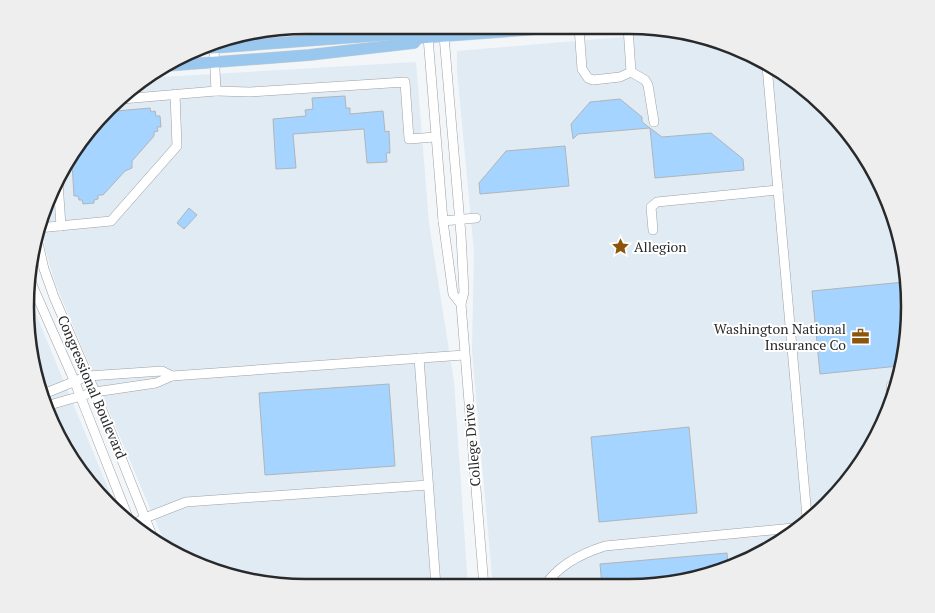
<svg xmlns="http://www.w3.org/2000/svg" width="935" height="613" font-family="'PT Serif',serif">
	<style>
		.built { fill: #e1ebf4 }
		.building { fill: #a4d4ff; stroke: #b1b5b8 }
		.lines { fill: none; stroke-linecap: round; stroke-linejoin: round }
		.minor-casing { stroke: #9da1a4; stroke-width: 10 }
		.major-casing { stroke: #d0d0d0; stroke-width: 12 }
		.minor { stroke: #fff; stroke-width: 9 }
		.major { stroke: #99c7ed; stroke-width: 11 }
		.labels { text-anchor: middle; stroke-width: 4; stroke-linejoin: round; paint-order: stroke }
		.poi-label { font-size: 14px; fill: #28292b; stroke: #fff; text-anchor: start }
		.street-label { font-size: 14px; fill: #28292b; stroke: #fff }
		.rim { fill: none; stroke: #28292b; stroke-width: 2.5 }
	</style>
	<rect width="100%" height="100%" fill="#f2f6f9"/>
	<g class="built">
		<polygon points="682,32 736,47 814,95 881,182 909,288 895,397 840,492 753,559 647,587 493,587 472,351 474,252 457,70 457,51"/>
		<polygon points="416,62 429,223 454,382 468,587 270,586 199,566 166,546 55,283 45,248 41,214 83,135 144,78"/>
		<polygon points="26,290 120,517 63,447 35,379"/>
	</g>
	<g class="building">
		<polygon points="345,96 346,108 350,108 350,114 383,111 385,132 389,131 390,153 386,153 387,162 367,163 364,129 293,134 296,168 276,169 273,119 306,116 305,110 313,109 312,98"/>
		<polygon points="620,99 642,117 642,122 650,128 578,134 573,139 571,124 590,102"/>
		<polygon points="150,108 151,112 155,111 156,116 160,116 161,127 157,127 158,131 154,132 154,136 132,161 132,168 125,171 103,195 98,195 98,199 94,200 94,203 83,204 82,200 79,200 78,196 74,196 72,163 78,157 76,154 85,143 81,140 83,135 96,123 100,126 109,114 111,116 116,111"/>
		<polygon points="650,128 662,137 711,133 743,159 744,170 655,178"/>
		<polygon points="565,146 569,186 480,194 479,183 506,151"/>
		<polygon points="189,208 197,215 184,229 177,223"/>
		<polygon points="904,282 907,308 899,366 820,374 812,291"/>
		<polygon points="389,384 395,466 265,475 259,393"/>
		<polygon points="689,427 697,513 599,522 591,437"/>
		<polygon points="727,553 728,566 647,587 602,587 600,564"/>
	</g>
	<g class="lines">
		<defs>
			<g id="minor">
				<polyline points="579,27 582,69 588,78 593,80 620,77 631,72"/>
				<polyline points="628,27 631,72 645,80 648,85 654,122"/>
				<polyline points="444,36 461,235 464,292 461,304 484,587"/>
				<polyline points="428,37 443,221 453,294 461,304"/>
				<polyline points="214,48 216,91 250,92 405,82 409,139 435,137"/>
				<polyline points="767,66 807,517"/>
				<polyline points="122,99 216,91"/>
				<polyline points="58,182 61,226"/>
				<polyline points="443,221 476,218"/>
				<polyline points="38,228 111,221 177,146 175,94"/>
				<polyline points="653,230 651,207 657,202 778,190"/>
				<polyline points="36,234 44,269 54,297 95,392 153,538"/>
				<polyline points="29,272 33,287 74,380 131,525"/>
				<polyline points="419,358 436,586"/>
				<polyline points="891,386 892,402"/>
				<polyline points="41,395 88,376 162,371 172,376"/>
				<polyline points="46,406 95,392 156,383 172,376 464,355"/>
				<polyline points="132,525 145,518 186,502 428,485"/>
				<path d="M544,587C557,566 583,553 605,546L793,528"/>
			</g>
			<g id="major">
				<polyline points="198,49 411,33 418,38 565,27"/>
				<polyline points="164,66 309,55 414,43 418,38"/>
			</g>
		</defs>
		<use href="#minor" class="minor-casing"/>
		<use href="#major" class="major-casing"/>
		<use href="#minor" class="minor"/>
		<use href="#major" class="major"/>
	</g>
	<defs>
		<symbol id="sight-bare" viewBox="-9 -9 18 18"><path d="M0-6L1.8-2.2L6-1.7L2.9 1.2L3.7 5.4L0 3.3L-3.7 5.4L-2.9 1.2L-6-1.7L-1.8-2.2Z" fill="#8d550a" stroke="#fff" stroke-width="2.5" paint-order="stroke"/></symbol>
		<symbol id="office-bare" viewBox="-9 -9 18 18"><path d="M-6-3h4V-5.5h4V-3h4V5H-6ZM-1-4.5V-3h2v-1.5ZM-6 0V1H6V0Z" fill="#8d550a" stroke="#fff" stroke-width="2.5" paint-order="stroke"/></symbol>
	</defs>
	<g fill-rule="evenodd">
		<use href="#sight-bare" x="608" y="234" width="25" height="25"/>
		<use href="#office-bare" x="848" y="324" width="25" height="25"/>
	</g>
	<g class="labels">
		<g class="poi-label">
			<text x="634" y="252">Allegion</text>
			<text x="846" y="334" text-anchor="end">Washington National<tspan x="846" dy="16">Insurance Co</tspan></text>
		</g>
		<g class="street-label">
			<text transform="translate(92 387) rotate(67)" y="5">Congressional Boulevard</text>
			<text transform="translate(472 445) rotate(-95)" y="5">College Drive</text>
		</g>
	</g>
	<path d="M0 0H935V613H0ZM306 34H629A272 272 0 0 1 901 306V307A272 272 0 0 1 629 579H306A272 272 0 0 1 34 307V306A272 272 0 0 1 306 34Z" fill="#eee" fill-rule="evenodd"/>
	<path class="rim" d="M306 34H629A272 272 0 0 1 901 306V307A272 272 0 0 1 629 579H306A272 272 0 0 1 34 307V306A272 272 0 0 1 306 34Z"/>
</svg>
